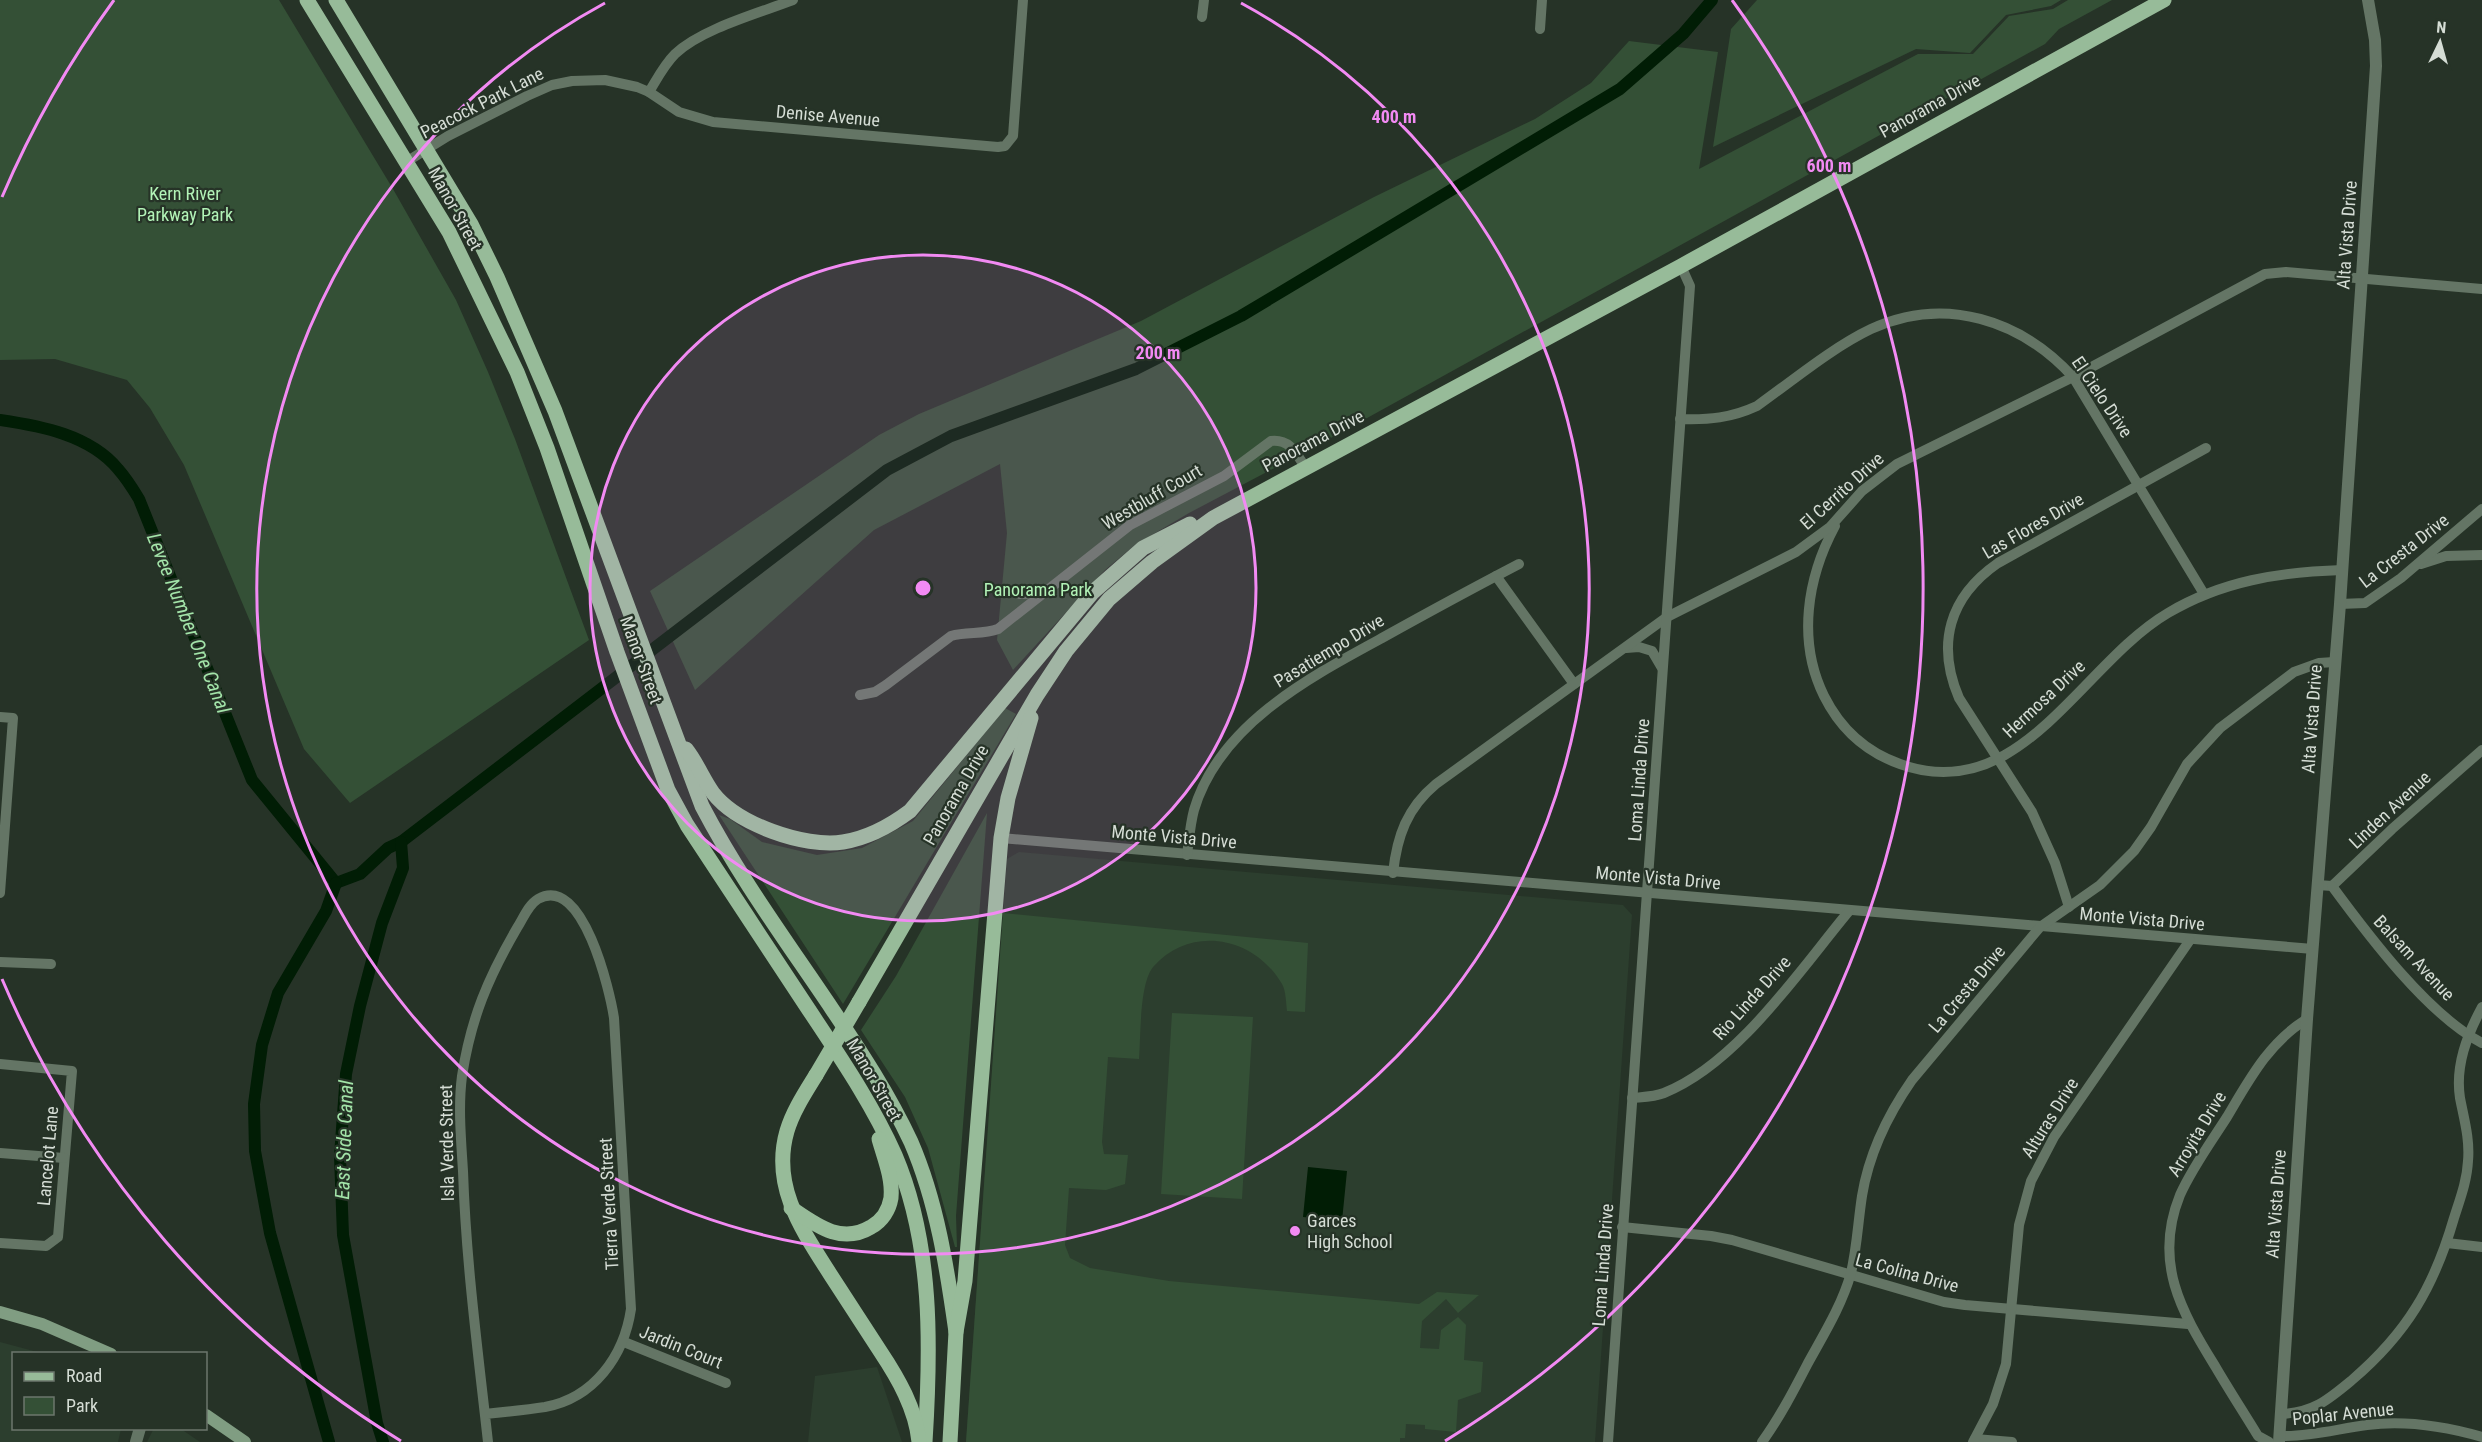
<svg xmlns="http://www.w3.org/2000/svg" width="2482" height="1442" font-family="'Roboto Condensed',sans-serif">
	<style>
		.built { fill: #2c3e2e }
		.green { fill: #345036 }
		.water { fill: #011d05 }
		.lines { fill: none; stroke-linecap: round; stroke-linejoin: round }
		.canal { stroke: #011d05; stroke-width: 12 }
		.minor { stroke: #647565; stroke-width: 10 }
		.tertiary { stroke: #647565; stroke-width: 12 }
		.secondary { stroke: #809d82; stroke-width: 12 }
		.primary { stroke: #97bb99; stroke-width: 15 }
		.primary-bridge { stroke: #97bb99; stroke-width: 15 }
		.ring { fill: none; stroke: #f28af3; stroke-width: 3 }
		.poi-dot { fill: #f28af3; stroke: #263327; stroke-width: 2 }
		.labels { text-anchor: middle; stroke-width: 4.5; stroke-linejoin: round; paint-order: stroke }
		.street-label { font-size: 18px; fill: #d5ddd5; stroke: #263327 }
		.park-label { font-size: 18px; fill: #b2f3b7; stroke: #263327 }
		.poi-label { font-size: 18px; fill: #d5ddd5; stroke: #263327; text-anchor: start }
		.water-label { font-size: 20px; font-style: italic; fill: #a3e4a9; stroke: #263327 }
		.centre { fill: #f28af3; stroke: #263327; stroke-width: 3 }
		.ring-label { font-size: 18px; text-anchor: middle; font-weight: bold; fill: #f28af3; stroke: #263327; stroke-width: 4.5; stroke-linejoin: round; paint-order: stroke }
	</style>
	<rect width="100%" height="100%" fill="#263327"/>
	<g class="built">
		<polygon points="1019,852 1623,905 1632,915 1595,1442 966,1442 1007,859"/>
		<polygon points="0,1342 41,1353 14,1354 14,1428 121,1429 118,1442 0,1442"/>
		<polygon points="877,1367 902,1442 808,1442 815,1376"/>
		<polygon points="154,1428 181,1429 200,1442 147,1442"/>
	</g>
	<g class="green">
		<polygon points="0,0 279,0 393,189 456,300 488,372 515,439 589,640 350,803 304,749 184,465 150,408 127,380 55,359 0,360"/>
		<polygon points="1757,0 2061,0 2051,6 2006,15 1970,53 1916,49 1713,147 1731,29"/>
		<polygon points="2068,0 2112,0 2059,29 2045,44 1320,444 1189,513 1135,545 1105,570 1013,670 997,640 1007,533 1000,464 874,530 695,690 650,591 879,435 919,414 1141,321 1374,197 1535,119 1591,83 1629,41 1718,52 1699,169 1918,54 1973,54 2009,16 2053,9"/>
		<polygon points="1005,708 1016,714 843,1004 719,815 730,819 762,842 817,855 862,848 913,821"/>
		<polygon points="987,813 956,1216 957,1247 955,1247 928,1148 905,1097 861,1030 896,976"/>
		<path d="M1003,913L1308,943L1305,1012L1287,1011C1286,1003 1286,991 1282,984C1255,937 1191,924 1154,966C1139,982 1141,1037 1139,1059L1108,1057L1102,1142L1104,1154L1128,1155L1125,1184L1106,1190L1069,1188L1065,1245L1070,1258L1090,1268L1169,1281L1419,1304L1437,1292L1479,1295L1458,1313L1446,1299L1422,1321L1420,1348L1439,1349L1441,1330L1458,1317L1466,1325L1464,1360L1483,1362L1481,1392L1458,1400L1456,1432L1425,1429V1425L1406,1424L1405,1438H1400V1442H966Z"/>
		<polygon points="1172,1013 1253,1017 1242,1199 1161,1194"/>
	</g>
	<polygon class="water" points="1308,1167 1347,1171 1342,1221 1303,1217"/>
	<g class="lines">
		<g class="canal">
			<path d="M0,420C41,426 90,435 118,469C126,478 133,489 139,499L252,780L336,883"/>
			<polyline points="336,883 360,874 388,848 401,842 887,470 951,436 1136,369 1241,316 1620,89 1683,34 1712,0"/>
			<polyline points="329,1442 270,1233 255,1151 254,1104 262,1045 278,993 326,911 336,883"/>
			<polyline points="383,1442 377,1423 343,1235 340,1156 346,1074 360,1006 382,923 403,868 401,842"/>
		</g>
		<g class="minor">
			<polyline points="1202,17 1204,0"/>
			<polyline points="1540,29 1542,0"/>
			<path d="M649,92C657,79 664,65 675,54C701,29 759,13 793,0"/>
			<polyline points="406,162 448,136 527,96 552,85 572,81 605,80 637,87 649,92 679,112 713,122 998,147 1005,146 1013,136 1023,0"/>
			<path d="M1680,419C1709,420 1731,418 1757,406C1792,381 1833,347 1871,329C1945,295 2021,320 2073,377L2204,594"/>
			<path d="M1835,526C1807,578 1797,641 1824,696C1840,728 1866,752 1900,764C2020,808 2081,664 2168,613C2222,581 2279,572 2342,570"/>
			<polyline points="2421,564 2446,556 2482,555"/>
			<polyline points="1496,576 1574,684"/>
			<polyline points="1020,594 1042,593"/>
			<polyline points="2340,604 2365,603 2401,578 2482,509"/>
			<polyline points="1626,648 1639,647 1652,651 1662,668"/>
			<path d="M860,695L875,692L886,685L951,636C967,631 983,635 998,629L1130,525L1224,476L1271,441C1290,439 1296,453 1305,467"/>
			<polyline points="0,717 13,718 0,893"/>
			<polyline points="1001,838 2313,949"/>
			<path d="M1187,855C1189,840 1190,825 1194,810C1219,725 1310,677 1382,638C1427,613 1473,588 1519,564"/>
			<path d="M1393,873C1397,836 1407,808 1436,784L1667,617L1796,552L1830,527L1862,491L1897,464L2073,377L2265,274L2286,272L2482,289"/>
			<polyline points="2318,885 2332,886 2392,829 2482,750"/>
			<path d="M2332,886C2368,935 2428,1015 2482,1043"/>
			<path d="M2069,907L2055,863L2032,812L1959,698C1936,644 1949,597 1998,563L2206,448"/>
			<polyline points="0,962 51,964"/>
			<polyline points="0,1064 72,1071 58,1237 46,1246 0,1243"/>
			<path d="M1632,1098C1642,1097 1654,1097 1664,1093C1737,1064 1799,971 1849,911"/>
			<polyline points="0,1153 64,1158"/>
			<polyline points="1622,1227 1711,1236 1732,1240 1944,1302 1965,1305 2188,1324"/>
			<polyline points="2447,1243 2482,1247"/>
			<polyline points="624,1342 726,1383"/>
			<path d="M485,1414C505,1412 525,1410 545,1407C594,1398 624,1356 631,1309L614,1018C610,992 583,873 538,899C528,905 523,919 517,928C488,978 471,1018 462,1076C458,1107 461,1139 463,1171C466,1262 478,1352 488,1442"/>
			<path d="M2280,1414C2313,1413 2328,1400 2352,1380C2407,1333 2434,1287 2454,1218C2460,1199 2467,1181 2468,1161C2470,1139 2464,1119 2460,1098C2455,1066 2467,1035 2482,1007"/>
			<path d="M2279,1436C2308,1437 2337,1429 2367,1425C2406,1420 2444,1426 2482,1437"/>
			<polyline points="1975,1439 2012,1442"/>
			<polyline points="1608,1442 1690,286 1681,266"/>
			<path d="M1762,1442C1780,1417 1794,1390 1808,1363C1824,1334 1842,1305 1851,1273C1857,1247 1858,1222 1862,1196C1869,1153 1887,1116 1912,1080L2040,927L2100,885L2134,851L2151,827L2187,764L2220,728L2294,672L2319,663L2334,662"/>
			<polyline points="1973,1442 1993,1404 2006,1364 2019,1225 2031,1181 2054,1137 2190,940"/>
			<path d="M2269,1442L2258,1436C2244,1413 2229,1390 2215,1366C2181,1311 2153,1262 2180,1195C2192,1168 2211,1142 2227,1117C2249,1080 2269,1042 2307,1019"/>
		</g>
		<g class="tertiary">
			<polyline points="136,1442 140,1428"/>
			<polyline points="2279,1442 2307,1019 2340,604 2376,66 2375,40 2368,0"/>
		</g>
		<g class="secondary">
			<polyline points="0,1312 42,1324 111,1354"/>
			<polyline points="206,1415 245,1442"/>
		</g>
		<g class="primary">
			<path d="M307,0L449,232L517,372L547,448L617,652L668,790L687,825C727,886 767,946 807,1007C838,1054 872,1103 895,1155C933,1244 931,1347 925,1442"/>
			<path d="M336,0L471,224L497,277L555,411L702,806C739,877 787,942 832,1009C861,1052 889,1095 911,1142C937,1202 947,1268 956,1332"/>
			<path d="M686,749C697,763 703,779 713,793C737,824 804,848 843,842C868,838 890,826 910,811L1093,592L1143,548L1190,524"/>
			<polyline points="859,1002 1037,695 1066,651 1109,599 1152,562 1213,518 1681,266 2164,0"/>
			<path d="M816,1075C805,1093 793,1111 787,1131C771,1186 802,1230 830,1274C847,1300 863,1325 880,1351C898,1378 916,1409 919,1442"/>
			<path d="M791,1208C816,1225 841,1245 871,1227C882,1221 889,1210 891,1198C893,1178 884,1157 879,1139"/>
			<polyline points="950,1442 956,1332 965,1281 1001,838 1008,798 1031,718"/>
		</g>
		<polyline class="primary-bridge" points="816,1075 859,1002"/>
	</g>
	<circle cx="923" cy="588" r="333" fill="#f28af3" fill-opacity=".12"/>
	<g class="ring">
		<circle cx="923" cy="588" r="333"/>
		<path d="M1241 3A666 666 0 1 1 605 3"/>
		<path d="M401 1441A1000 1000 0 0 1 2 979M2 197A1000 1000 0 0 1 114 0M1732 0A1000 1000 0 0 1 1445 1441"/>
	</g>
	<circle class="poi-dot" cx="1295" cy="1231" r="6"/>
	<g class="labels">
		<g class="street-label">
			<text transform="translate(482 103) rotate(-27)" y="6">Peacock Park Lane</text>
			<text transform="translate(1930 106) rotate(-29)" y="6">Panorama Drive</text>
			<text transform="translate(828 116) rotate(5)" y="6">Denise Avenue</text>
			<text transform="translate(455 209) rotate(61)" y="6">Manor Street</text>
			<text transform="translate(2347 235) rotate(-86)" y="6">Alta Vista Drive</text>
			<text transform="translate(2102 397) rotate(56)" y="6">El Cielo Drive</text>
			<text transform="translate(1313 441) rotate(-28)" y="6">Panorama Drive</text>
			<text transform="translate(1842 491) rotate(-42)" y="6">El Cerrito Drive</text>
			<text transform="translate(1152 497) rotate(-30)" y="6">Westbluff Court</text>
			<text transform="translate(2033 526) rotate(-30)" y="6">Las Flores Drive</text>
			<text transform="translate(2404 551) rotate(-38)" y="6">La Cresta Drive</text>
			<text transform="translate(1329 651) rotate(-31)" y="6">Pasatiempo Drive</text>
			<text transform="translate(641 660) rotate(70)" y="6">Manor Street</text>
			<text transform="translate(2044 699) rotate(-43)" y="6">Hermosa Drive</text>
			<text transform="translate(2312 719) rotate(-86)" y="6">Alta Vista Drive</text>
			<text transform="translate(1639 780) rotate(-86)" y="6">Loma Linda Drive</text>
			<text transform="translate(956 795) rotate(-60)" y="6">Panorama Drive</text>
			<text transform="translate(2390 810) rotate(-43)" y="6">Linden Avenue</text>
			<text transform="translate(1174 837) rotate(5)" y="6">Monte Vista Drive</text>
			<text transform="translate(1658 878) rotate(5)" y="6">Monte Vista Drive</text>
			<text transform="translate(2142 919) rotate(5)" y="6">Monte Vista Drive</text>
			<text transform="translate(2414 958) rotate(47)" y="6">Balsam Avenue</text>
			<text transform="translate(1967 989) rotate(-50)" y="6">La Cresta Drive</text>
			<text transform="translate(1752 998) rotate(-48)" y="6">Rio Linda Drive</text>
			<text transform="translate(874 1080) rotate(60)" y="6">Manor Street</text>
			<text transform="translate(2050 1118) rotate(-58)" y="6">Alturas Drive</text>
			<text transform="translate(2197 1134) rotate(-59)" y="6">Arroyita Drive</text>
			<text transform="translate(447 1143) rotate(-91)" y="6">Isla Verde Street</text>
			<text transform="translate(48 1156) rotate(-85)" y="6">Lancelot Lane</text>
			<text transform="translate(609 1204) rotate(-93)" y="6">Tierra Verde Street</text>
			<text transform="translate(2276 1204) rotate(-86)" y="6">Alta Vista Drive</text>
			<text transform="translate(1603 1265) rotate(-86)" y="6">Loma Linda Drive</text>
			<text transform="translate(1907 1273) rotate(15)" y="6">La Colina Drive</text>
			<text transform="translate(681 1347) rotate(22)" y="6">Jardin Court</text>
			<text transform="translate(2343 1414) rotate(-6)" y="6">Poplar Avenue</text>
		</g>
		<g class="park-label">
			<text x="185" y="200">Kern River<tspan x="185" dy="21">Parkway Park</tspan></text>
			<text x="1038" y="596">Panorama Park</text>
		</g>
		<g class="poi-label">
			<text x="1307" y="1227">Garces<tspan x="1307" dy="21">High School</tspan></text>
		</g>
		<g class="water-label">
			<text transform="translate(189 623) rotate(68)" y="7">Levee Number One Canal</text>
			<text transform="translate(344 1140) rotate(-88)" y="7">East Side Canal</text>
		</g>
	</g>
	<circle cx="923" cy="588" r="9" class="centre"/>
	<g class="ring-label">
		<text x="1394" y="123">400 m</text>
		<text x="1829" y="172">600 m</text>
		<text x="1158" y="359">200 m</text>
	</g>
	<rect x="12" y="1352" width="195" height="78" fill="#263327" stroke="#6c776d" stroke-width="1.5"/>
	<rect x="24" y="1372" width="30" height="9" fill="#97bb99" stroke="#6c776d" stroke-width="1.5"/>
	<text x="66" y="1382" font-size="18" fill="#d5ddd5">Road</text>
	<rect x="24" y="1397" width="30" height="18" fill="#345036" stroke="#6c776d" stroke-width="1.5"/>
	<text x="66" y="1412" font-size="18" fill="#d5ddd5">Park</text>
	<g transform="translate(2440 42) rotate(5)" stroke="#263327" stroke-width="4.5" paint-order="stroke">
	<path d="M0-4.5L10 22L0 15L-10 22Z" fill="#d5ddd5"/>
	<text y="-9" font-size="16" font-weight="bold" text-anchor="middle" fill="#d5ddd5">N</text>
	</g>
</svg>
